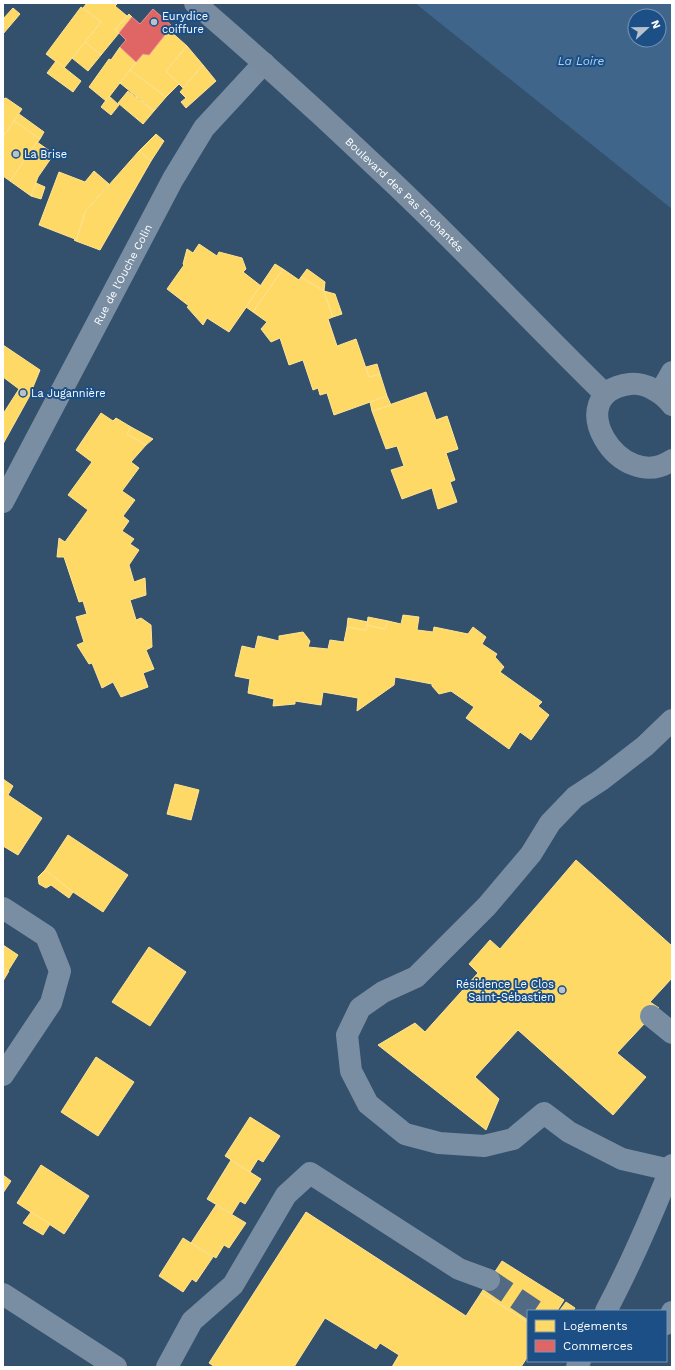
<svg xmlns="http://www.w3.org/2000/svg" width="675" height="1370" font-family="'Work Sans',sans-serif">
	<style>
		.water { fill: #3f658b; fill-rule: evenodd }
		.homes { fill: #ffd966; stroke: #ffe494 }
		.shops { fill: #e06666; stroke: #e99494 }
		.lines { fill: none; stroke-linecap: round; stroke-linejoin: round }
		.minor-tunnel { stroke: #526a83; stroke-width: 22; stroke-dasharray: 22 11; stroke-linecap: butt }
		.minor { stroke: #7a8ea3; stroke-width: 22 }
		.major { stroke: #798ca0; stroke-width: 22 }
		.poi-dot { fill: #b8c2cc; stroke: #1b4f85; stroke-width: 1.5 }
		.labels { text-anchor: middle; stroke-width: 4; stroke-linejoin: round; paint-order: stroke }
		.poi-label { font-size: 11px; fill: #fff; stroke: #1b4f85; text-anchor: start }
		.street-label { font-size: 11px; fill: #fff; stroke: #1b4f85 }
		.water-label { font-size: 12px; font-style: italic; fill: #add1f3; stroke: #1b4f85 }
	</style>
	<rect width="100%" height="100%" fill="#33506d"/>
	<path class="water" d="M415,3H672V209ZM635,16H659V40H635Z"/>
	<g class="homes">
		<polygon points="87,3 118,3 115,6 127,16 115,30 119,33 101,55 85,42 101,22 83,8"/>
		<polygon points="81,7 101,22 64,68 46,54"/>
		<polygon points="13,8 20,14 3,34 3,19"/>
		<polygon points="129,14 132,17 119,33 115,30"/>
		<polygon points="169,30 187,46 166,71 179,84 166,97 130,70 143,54 149,55"/>
		<polygon points="85,42 101,55 88,71 72,58"/>
		<polygon points="187,46 203,65 183,88 166,71"/>
		<polygon points="120,47 136,62 106,101 89,87 109,59 111,60"/>
		<polygon points="56,61 81,81 73,92 47,73"/>
		<polygon points="203,65 216,81 186,108 181,102 186,98 180,92"/>
		<polygon points="130,70 166,97 154,111 120,83"/>
		<polygon points="128,91 154,111 143,124 118,103"/>
		<polygon points="109,96 119,105 111,115 101,107"/>
		<polygon points="6,98 22,109 3,137 3,99"/>
		<polygon points="19,114 44,132 40,139 14,121"/>
		<polygon points="14,121 40,139 10,181 3,176 3,137"/>
		<polygon points="156,134 164,141 151,161 139,151"/>
		<polygon points="37,142 54,154 38,177 31,196 10,181"/>
		<polygon points="139,151 151,161 100,250 76,241 85,212"/>
		<polygon points="94,171 109,184 85,212 76,241 74,240 75,239 39,225 59,172 85,182"/>
		<polygon points="36,183 45,187 41,199 31,196"/>
		<polygon points="199,244 217,256 219,252 242,258 246,269 243,272 261,286 229,332 207,318 203,325 187,307 189,306 167,289 184,265 183,264 187,249 193,253"/>
		<polygon points="275,264 283,269 253,312 246,307"/>
		<polygon points="283,269 299,280 301,277 324,291 333,317 328,319 337,346 356,339 369,377 380,374 387,396 334,415 327,393 320,395 318,388 313,390 303,360 289,365 280,338 271,342 261,329 267,322 253,312"/>
		<polygon points="307,269 325,282 324,291 301,277"/>
		<polygon points="324,291 335,294 342,314 333,317"/>
		<polygon points="3,345 40,370 29,397 3,444 3,414 19,389 3,377"/>
		<polygon points="377,364 380,374 369,377 366,367"/>
		<polygon points="426,392 436,420 447,416 458,449 446,453 455,480 450,482 457,502 438,509 432,488 402,499 391,470 404,466 397,446 386,449 372,411"/>
		<polygon points="387,396 391,405 372,411 370,402"/>
		<polygon points="101,413 113,421 116,418 131,427 127,434 146,445 131,462 139,468 122,491 135,500 123,516 129,521 122,531 134,539 130,544 139,550 129,565 134,582 145,578 146,595 130,600 136,620 141,618 151,625 152,647 146,650 154,669 143,673 148,687 121,697 113,682 102,688 92,663 89,664 77,645 84,642 76,617 87,614 83,601 79,602 64,557 57,557 59,538 65,542 88,510 68,495 92,462 76,450"/>
		<polygon points="131,427 153,439 146,445 127,434"/>
		<polygon points="403,615 419,617 417,630 433,632 434,627 468,634 473,627 486,637 482,644 497,654 495,657 504,667 500,672 542,702 538,706 549,715 531,740 520,732 509,749 466,718 474,707 451,691 439,694 432,686 432,684 395,677 394,685 357,711 358,698 323,692 321,705 295,701 295,704 273,706 274,699 248,693 250,679 235,676 242,646 255,649 258,636 279,641 279,636 303,632 310,641 308,647 328,649 330,640 344,642 347,627 366,630 367,625 385,629 388,621 401,624"/>
		<polygon points="368,617 388,621 385,629 367,625"/>
		<polygon points="348,618 368,622 366,630 347,627"/>
		<polygon points="3,779 13,786 8,795 42,818 18,855 3,846"/>
		<polygon points="175,784 199,790 191,820 167,814"/>
		<polygon points="68,835 128,875 103,912 55,880 56,878 45,870"/>
		<polygon points="576,860 672,946 672,978 650,1002 659,1008 617,1053 646,1077 613,1115 518,1030 475,1077 499,1099 486,1130 378,1045 415,1023 425,1032 478,973 469,964 490,940 500,949"/>
		<polygon points="45,870 73,892 69,898 51,885 46,888 39,884 38,877"/>
		<polygon points="3,945 18,955 8,971 3,967"/>
		<polygon points="149,947 186,972 150,1026 112,1002"/>
		<polygon points="3,967 9,971 3,981"/>
		<polygon points="96,1057 134,1082 98,1136 61,1112"/>
		<polygon points="250,1117 280,1136 263,1162 258,1159 250,1172 225,1156"/>
		<polygon points="231,1160 261,1179 245,1204 240,1201 232,1214 207,1199"/>
		<polygon points="41,1165 89,1196 64,1234 17,1203"/>
		<polygon points="3,1175 11,1181 3,1193"/>
		<polygon points="216,1205 246,1223 229,1248 224,1245 216,1258 191,1243"/>
		<polygon points="31,1212 50,1224 43,1235 23,1223"/>
		<polygon points="306,1212 466,1316 481,1293 528,1322 528,1356 521,1367 392,1367 399,1355 380,1343 376,1349 325,1318 294,1367 215,1367 209,1363"/>
		<polygon points="183,1238 213,1257 196,1282 192,1279 183,1292 159,1276"/>
		<polygon points="502,1261 564,1300 557,1311 528,1311 528,1322 481,1293"/>
		<polygon points="566,1302 575,1308 573,1311 560,1310"/>
	</g>
	<polygon class="shops" points="153,9 172,26 149,55 143,54 136,62 120,47 126,40 119,33 132,17 140,24"/>
	<g class="lines">
		<polyline class="minor-tunnel" points="489,1280 535,1311"/>
		<g class="minor">
			<polyline points="660,393 672,372"/>
			<path id="s1" d="M3,502L173,179L204,128L264,63"/>
			<polyline points="3,908 46,936 60,971 51,1003 3,1075"/>
			<polyline points="651,1016 672,1033"/>
			<polyline points="670,1170 622,1159 569,1132 544,1113 513,1139 484,1146 439,1143 405,1134 368,1104 351,1071 347,1035 360,1008 383,992 416,977 487,906 531,854 550,823 575,797 601,780 645,746 672,720"/>
			<polyline points="3,1294 116,1367"/>
			<path d="M606,1311C631,1264 652,1215 672,1165"/>
			<polyline points="666,1324 672,1312"/>
			<polyline points="167,1367 192,1321 233,1285 286,1195 310,1173 459,1269 489,1280"/>
			<polyline points="577,1367 580,1361"/>
		</g>
		<g class="major">
			<path id="s2" d="M195,3C260,59 323,116 385,175C461,246 531,322 605,394"/>
			<path d="M672,405C663,393 645,382 630,384C558,393 620,496 672,460"/>
		</g>
	</g>
	<g class="poi-dot">
		<circle cx="154" cy="22" r="4"/>
		<circle cx="16" cy="154" r="4"/>
		<circle cx="23" cy="393" r="4"/>
		<circle cx="562" cy="990" r="4"/>
	</g>
	<g class="labels">
		<g class="poi-label">
			<text x="162" y="20">Eurydice<tspan x="162" dy="13">coiffure</tspan></text>
			<text x="24" y="158">La Brise</text>
			<text x="31" y="397">La Jugannière</text>
			<text x="554" y="988" text-anchor="end">Résidence Le Clos<tspan x="554" dy="13">Saint-Sébastien</tspan></text>
		</g>
		<g class="street-label">
			<text dy="4" stroke="none"><textPath href="#s2" startOffset="284">Boulevard des Pas Enchantés</textPath></text>
			<text dy="4" stroke="none"><textPath href="#s1" startOffset="257">Rue de l'Ouche Colin</textPath></text>
		</g>
		<g class="water-label">
			<text x="581" y="65">La Loire</text>
		</g>
	</g>
	<rect width="675" height="1370" fill="none" stroke="#ffffff" stroke-width="8"/>
	<rect x="527" y="1310" width="140" height="52" fill="#1b4f85" stroke="#7695b6"/>
	<rect x="535" y="1320" width="20" height="12" fill="#ffd966" stroke="#7695b6"/>
	<text x="563" y="1330" font-size="12" fill="#ffffff">Logements</text>
	<rect x="535" y="1340" width="20" height="12" fill="#e06666" stroke="#7695b6"/>
	<text x="563" y="1350" font-size="12" fill="#ffffff">Commerces</text>
	<g transform="translate(647 28) rotate(68)"><circle r="19" fill="#1b4f85" stroke="#7695b6"/>
	<path d="M0-3L7 15L0 10L-7 15Z" fill="#b8c2cc"/>
	<text y="-6" font-size="11" font-weight="bold" text-anchor="middle" fill="#ffffff">N</text>
	</g>
</svg>
